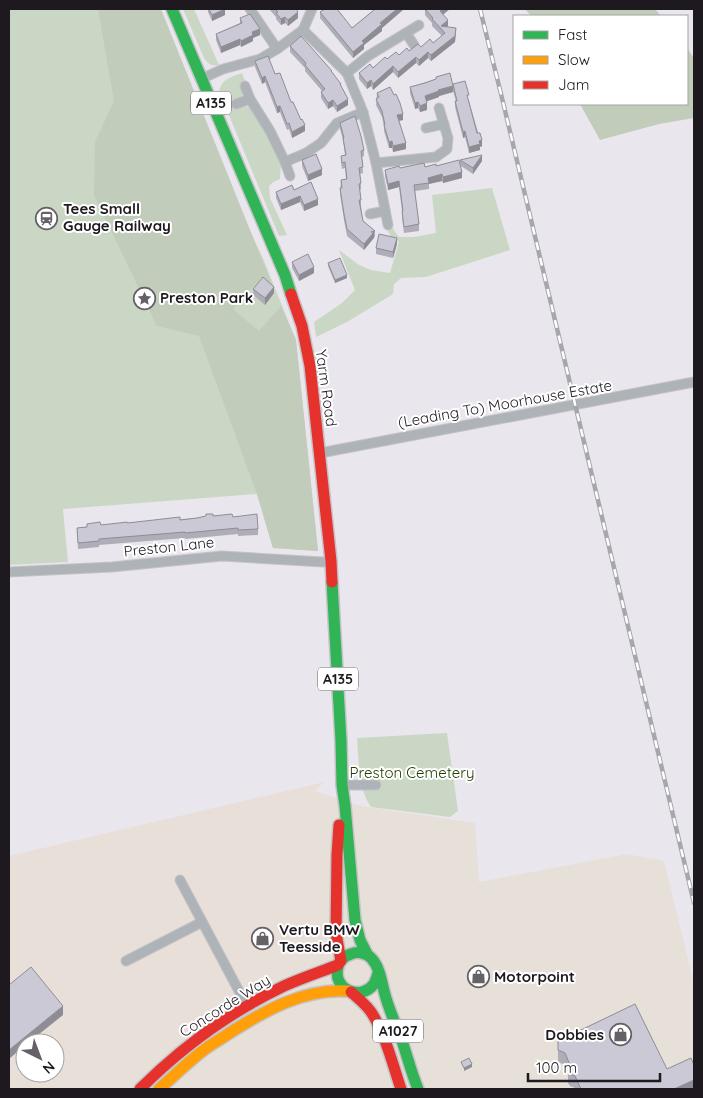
<svg xmlns="http://www.w3.org/2000/svg" width="703" height="1098" font-family="Quicksand,sans-serif">
	<style>
		.commercial { fill: #e7e0d8 }
		.industrial { fill: #e8dfd8; fill-rule: evenodd }
		.green { fill: #cbd7c5 }
		.forest { fill: #c1ccba }
		.lines { fill: none; stroke-linecap: round; stroke-linejoin: round }
		.street-casing { stroke: #c5c2c8; stroke-width: 11 }
		.fast-casing { stroke: #c5c2c8; stroke-width: 14 }
		.slow-casing { stroke: #c5c2c8; stroke-width: 14 }
		.jam-casing { stroke: #c5c2c8; stroke-width: 14 }
		.street { stroke: #aeb3b8; stroke-width: 9 }
		.fast { stroke: #30b455; stroke-width: 11 }
		.slow { stroke: #ff9f0a; stroke-width: 11 }
		.jam { stroke: #e5322d; stroke-width: 11 }
		.rail-casing { stroke: #a6a7ad; stroke-width: 4.5 }
		.rail { stroke: #fff; stroke-width: 2.5; stroke-dasharray: 8; stroke-linecap: butt }
		.wall { fill: #afadb7 }
		.shaded-wall { fill: #8e8d95 }
		.building { fill: #cbc9d5; stroke: #8e8d95 }
		.labels { text-anchor: middle; stroke-width: 4; stroke-linejoin: round; paint-order: stroke }
		.shield { fill: #fff; stroke: #615e62; stroke-width: 1 }
		.shield-label { font-size: 14px; font-weight: bold; fill: #1d191f }
		.poi-label { font-size: 15px; font-weight: bold; fill: #1d191f; stroke: #fff; text-anchor: start }
		.street-label { font-size: 15px; fill: #1d191f; stroke: #fff }
		.park-label { font-size: 15px; fill: #213e01; stroke: #fff }
	</style>
	<rect width="100%" height="100%" fill="#eae6ee"/>
	<polygon class="commercial" points="315,791 361,806 475,823 479,882 627,854 664,861 694,984 694,1089 124,1089 136,1075 177,1039 225,1006 323,944"/>
	<path class="industrial" d="M324,782L315,791L324,944L314,957L225,1006L177,1039L136,1075L124,1089H9V856ZM25,1043H55V1073H25Z"/>
	<g class="green">
		<polygon points="9,9 156,9 229,188 262,256 296,340 318,551 273,548 257,494 63,509 68,562 9,565"/>
		<path d="M183,9H194L219,65C211,67 208,63 204,58Z"/>
		<path d="M242,73L246,83L240,86L243,93L241,98L232,102L234,108L243,105L249,107L271,140L281,164L280,179L273,182L269,186L270,198L287,235L279,236L219,91C222,79 231,77 242,73Z"/>
		<polygon points="492,188 510,250 426,277 401,278 394,284 393,294 347,322 316,337 314,322 342,303 355,290 339,250 359,265 371,270 390,273 399,242 391,237 385,225 391,225 395,232 399,237 414,237 436,233 432,195"/>
		<path d="M447,733L458,811L450,817L371,807C358,789 359,760 357,738Z"/>
	</g>
	<g class="forest">
		<polygon points="98,9 161,9 273,287 261,278 233,309 259,331 281,306 296,340 318,551 273,548 257,494 199,336 157,326 94,195 95,142 114,101"/>
		<polygon points="525,9 655,9 661,16 531,16"/>
		<polygon points="687,48 694,58 694,118 659,124 600,140 580,104 687,104"/>
	</g>
	<g class="lines">
		<defs>
			<g id="street">
				<polyline points="250,9 277,49"/>
				<polyline points="303,30 312,9"/>
				<polyline points="406,33 414,45"/>
				<polyline points="347,73 368,56 419,25"/>
				<polyline points="201,79 223,69 260,59 277,49 303,30 347,73 363,112 376,163 388,225"/>
				<polyline points="245,86 250,99 270,131 285,162 306,153 321,143 337,123 363,112"/>
				<polyline points="236,104 250,99"/>
				<polyline points="426,128 444,124"/>
				<polyline points="285,162 290,176"/>
				<polyline points="376,163 436,157 447,149 448,138 439,108"/>
				<polyline points="370,214 385,211"/>
				<polyline points="320,453 694,382"/>
				<polyline points="9,572 112,567 222,556 323,562 331,561"/>
				<polyline points="342,785 376,785"/>
				<polyline points="180,880 240,993 248,1006"/>
				<polyline points="126,961 202,922"/>
			</g>
			<g id="fast">
				<polyline points="172,9 285,275 291,294"/>
				<polyline points="332,582 341,741 342,785 345,806 355,920 360,940 367,954"/>
				<path d="M378,973C377,977 376,980 374,984C360,1002 332,989 338,967C339,960 345,956 351,954C358,951 367,953 372,959C381,969 382,986 386,998C390,1012 396,1025 401,1038C407,1055 411,1072 418,1089"/>
			</g>
			<path id="slow" d="M159,1089C174,1076 189,1061 205,1049C213,1043 223,1038 231,1032C266,1010 305,988 348,991"/>
			<g id="jam">
				<polyline points="291,294 302,326 310,366 331,561 332,582"/>
				<polyline points="339,825 337,855 336,933 341,961"/>
				<path d="M351,992C359,999 368,1006 373,1015C386,1037 393,1065 401,1089"/>
				<path d="M140,1089C182,1047 230,1012 284,986C302,978 320,972 338,965"/>
			</g>
		</defs>
		<use href="#street" class="street-casing"/>
		<use href="#fast" class="fast-casing"/>
		<use href="#slow" class="slow-casing"/>
		<use href="#jam" class="jam-casing"/>
		<use href="#street" class="street"/>
		<use href="#fast" class="fast"/>
		<use href="#slow" class="slow"/>
		<use href="#jam" class="jam"/>
		<defs>
			<polyline id="rail" points="480,9 502,98 694,903"/>
		</defs>
		<use href="#rail" class="rail-casing"/>
		<use href="#rail" class="rail"/>
	</g>
	<g class="wall">
		<polygon points="208,9 225,9 225,15 212,21 208,12"/>
		<polygon points="269,9 296,9 298,18 288,26 285,23 281,25 276,19 276,17"/>
		<polygon points="373,9 404,9 382,28 382,31 364,45 364,49 353,58 320,18 320,12 352,28 373,11"/>
		<polygon points="425,9 443,15 448,26 446,27 456,34 455,42 431,61 428,58 419,66 416,63 398,78 393,72 373,90 371,86 367,89 359,79 359,73 373,68 387,59 433,43 442,36 432,26 432,23 425,15"/>
		<polygon points="240,18 260,35 253,38 253,41 241,47 240,45 221,53 216,40 216,34 240,23"/>
		<polygon points="290,46 332,72 341,86 348,105 337,112 333,106 328,109 321,98 321,92 322,91 305,71 305,68 290,52"/>
		<polygon points="255,61 275,74 305,131 292,138 289,129 287,130 280,112 277,113 265,82 262,84 255,67"/>
		<polygon points="436,77 453,85 469,101 482,146 480,147 480,150 469,153 465,137 463,138 455,107 455,101 456,101 453,91 453,92 439,96 439,97 426,101 427,110 420,112 418,108 415,109 410,93 410,87 436,79"/>
		<polygon points="377,93 403,120 399,121 406,149 393,152 392,148 389,148 384,131 384,127 382,117 376,105"/>
		<polygon points="340,123 364,150 364,156 362,157 363,173 360,174 361,183 361,189 360,190 361,200 361,206 363,221 375,231 375,237 374,237 364,250 347,236 344,220 340,194 341,180 346,179 345,168 342,169 341,162 341,156 345,155 343,140 340,129"/>
		<polygon points="302,160 322,175 308,181 302,166"/>
		<polygon points="460,160 482,161 473,174 461,166 462,178 443,183 442,181 429,184 429,189 415,191 419,224 419,231 404,233 402,217 402,211 399,187 388,190 385,176 385,170 400,168 436,166 460,163"/>
		<polygon points="294,190 318,205 304,211 300,202 281,210 276,198 276,192"/>
		<polygon points="397,244 393,258 376,254 376,248"/>
		<polygon points="292,262 314,273 299,281 292,268"/>
		<polygon points="328,263 347,278 335,283 328,266"/>
		<polygon points="253,289 274,293 265,305 253,295"/>
		<polygon points="233,517 258,529 258,535 238,536 238,534 185,539 185,538 99,545 99,547 78,549 77,528 101,525 197,518"/>
		<polygon points="558,1041 667,1069 694,1089 576,1089 575,1088 570,1086 568,1083 568,1072 565,1065 558,1062"/>
	</g>
	<g class="shaded-wall">
		<polygon points="225,9 225,15 212,21 212,15"/>
		<polygon points="397,9 404,9 382,28 382,31 364,45 364,49 353,58 353,52 362,41 380,23"/>
		<polygon points="443,9 450,9 440,17 440,11"/>
		<polygon points="298,12 298,18 288,26 288,20"/>
		<polygon points="285,17 285,23 281,25 281,19"/>
		<polygon points="448,20 448,26 442,31 441,26"/>
		<polygon points="456,28 455,42 431,61 431,55"/>
		<polygon points="260,29 260,35 253,38 253,41 241,47 241,41 252,32"/>
		<polygon points="240,39 240,45 221,53 221,47"/>
		<polygon points="428,52 428,58 419,66 419,60"/>
		<polygon points="416,57 416,63 398,78 398,72"/>
		<polygon points="393,66 393,72 373,90 373,84"/>
		<polygon points="265,76 265,82 262,84 262,78"/>
		<polygon points="371,80 371,86 367,89 367,83"/>
		<polygon points="453,86 453,92 439,96 439,97 425,102 425,96 438,90"/>
		<polygon points="348,99 348,105 337,112 337,106"/>
		<polygon points="333,100 333,106 328,109 328,103"/>
		<polygon points="418,102 418,108 415,109 415,103"/>
		<polygon points="427,103 427,110 420,112 420,106"/>
		<polygon points="280,106 280,112 277,113 277,107"/>
		<polygon points="403,114 403,120 397,121 397,115"/>
		<polygon points="305,125 305,131 292,138 292,132"/>
		<polygon points="465,131 465,137 463,138 463,132"/>
		<polygon points="482,140 482,146 480,147 480,150 469,153 469,147 479,141"/>
		<polygon points="392,141 392,148 389,148 389,142"/>
		<polygon points="406,143 406,149 393,152 393,146"/>
		<polygon points="482,155 482,161 473,174 473,168"/>
		<polygon points="322,169 322,175 308,181 308,175"/>
		<polygon points="462,172 462,178 443,183 443,177"/>
		<polygon points="442,174 442,181 429,184 428,178"/>
		<polygon points="399,181 399,187 388,190 388,184"/>
		<polygon points="300,196 300,202 281,210 281,204"/>
		<polygon points="318,199 318,205 304,211 304,205"/>
		<polygon points="374,232 374,238 364,250 364,244"/>
		<polygon points="397,238 397,244 393,258 393,252"/>
		<polygon points="314,267 314,273 299,281 299,275"/>
		<polygon points="347,275 347,278 335,283 335,280"/>
		<polygon points="274,287 274,293 265,305 265,298"/>
		<polygon points="63,1006 63,1015 28,1043 25,1043 25,1045 9,1059 9,1050"/>
		<polygon points="472,1064 472,1067 464,1071 464,1068"/>
		<polygon points="694,1080 694,1089 674,1089"/>
	</g>
	<g class="building">
		<polygon points="209,9 225,9 212,15"/>
		<polygon points="275,9 296,9 298,12 288,20 285,17 281,19 276,13 278,12"/>
		<polygon points="325,9 337,9 352,28 374,10 373,9 397,9 380,23 382,24 362,41 364,43 353,52 320,12"/>
		<polygon points="425,9 443,9 440,11 448,20 441,26 456,28 455,36 431,55 428,52 419,60 416,57 398,72 393,66 373,84 371,80 367,83 359,73 370,64 373,68 385,57 387,59 396,52 399,55 407,48 409,51 418,44 421,47 430,39 433,43 445,33 432,19 433,18"/>
		<polygon points="250,14 260,29 252,32 253,35 241,41 240,39 221,47 216,34 242,23 240,18"/>
		<polygon points="301,36 332,71 331,71 341,84 340,84 348,99 337,106 333,100 328,103 321,92 325,89 305,65 306,63 290,46"/>
		<polygon points="268,56 275,74 280,73 291,102 293,102 301,120 302,119 305,125 292,132 289,123 287,124 280,106 277,107 265,76 262,78 255,61"/>
		<polygon points="450,73 453,86 438,90 439,91 425,96 427,103 420,106 418,102 415,103 410,87 425,83 436,79 436,77"/>
		<polygon points="465,81 469,95 467,95 477,133 480,133 482,140 479,141 480,144 469,147 465,131 463,132 455,101 457,101 453,84"/>
		<polygon points="390,87 394,95 396,94 400,103 403,114 397,115 406,143 393,146 392,141 389,142 384,125 385,125 382,111 376,99 379,97 377,93"/>
		<polygon points="355,116 361,136 364,150 361,151 363,167 359,168 361,183 359,184 361,200 359,200 363,221 375,231 371,232 374,232 364,244 347,229 344,214 340,188 342,188 341,180 347,179 345,162 342,163 341,156 346,155 343,138 344,138 340,123"/>
		<polygon points="316,154 322,169 308,175 302,160"/>
		<polygon points="482,155 473,168 460,160"/>
		<polygon points="459,160 462,172 443,177 442,174 428,178 429,183 414,185 419,224 404,227 402,211 403,211 399,181 388,184 385,170 399,166 400,168 424,163 425,167 436,164 436,166"/>
		<polygon points="311,182 318,199 304,205 300,196 281,204 276,192 292,185 294,190"/>
		<polygon points="379,234 397,238 393,252 376,248"/>
		<polygon points="308,254 314,267 299,275 292,262"/>
		<polygon points="340,258 347,275 335,280 328,263"/>
		<polygon points="263,277 274,287 265,298 253,289"/>
		<polygon points="206,514 213,514 213,516 232,514 233,517 257,514 258,529 238,530 238,528 185,533 185,532 99,539 99,541 78,543 77,528 87,527 87,524 100,522 101,525 127,522 127,523 145,521 180,517 180,520 197,518 206,516"/>
		<polygon points="31,967 63,1006 9,1050 9,985"/>
		<polygon points="635,1004 667,1069 691,1058 694,1065 694,1080 674,1089 581,1089 575,1076 570,1074 568,1071 570,1065 565,1053 558,1050 558,1041"/>
		<polygon points="469,1058 472,1064 464,1068 461,1062"/>
	</g>
	<defs>
		<symbol id="station-ring" viewBox="-11 -11 22 22"><circle r="9.5" fill="#fff" stroke="#656167" stroke-width="1.5"/><path d="M-3-6H3Q5-6 5-4V2Q5 4 3 4L4.5 6H3L1.5 4h-3L-3 6H-4.5L-3 4Q-5 4-5 2V-4Q-5-6-3-6ZM-3.5-4v3h7v-3ZM-3.5 1v1.5H-2V1ZM2 1v1.5H3.5V1Z" fill="#656167"/></symbol>
		<symbol id="sight-ring" viewBox="-11 -11 22 22"><circle r="9.5" fill="#fff" stroke="#656167" stroke-width="1.5"/><path d="M0-6L1.8-2.2L6-1.7L2.9 1.2L3.7 5.4L0 3.3L-3.7 5.4L-2.9 1.2L-6-1.7L-1.8-2.2Z" fill="#656167"/></symbol>
		<symbol id="shop-ring" viewBox="-11 -11 22 22"><circle r="9.5" fill="#fff" stroke="#656167" stroke-width="1.5"/><path d="M-5-2.5h2.3a2.7 3.5 0 0 1 5.4 0H5L5.5 6h-11ZM-1.5-2.5h3a1.5 2.3 0 0 0-3 0Z" fill="#656167"/></symbol>
	</defs>
	<g fill-rule="evenodd">
		<use href="#station-ring" x="34" y="206" width="25" height="25"/>
		<use href="#sight-ring" x="132" y="286" width="25" height="25"/>
		<use href="#shop-ring" x="250" y="926" width="25" height="25"/>
		<use href="#shop-ring" x="466" y="964" width="25" height="25"/>
		<use href="#shop-ring" x="608" y="1022" width="25" height="25"/>
	</g>
	<g class="labels">
		<g class="shield">
			<rect x="191" y="91.5" width="40" height="23" rx="4"/>
			<rect x="318" y="667.5" width="40" height="23" rx="4"/>
			<rect x="373" y="1019.5" width="50" height="23" rx="4"/>
		</g>
		<g class="shield-label">
			<text x="211" y="108">A135</text>
			<text x="338" y="684">A135</text>
			<text x="398" y="1036">A1027</text>
		</g>
		<g class="poi-label">
			<text x="63" y="214">Tees Small<tspan x="63" dy="17">Gauge Railway</tspan></text>
			<text x="160" y="303">Preston Park</text>
			<text x="279" y="935">Vertu BMW<tspan x="279" dy="17">Teesside</tspan></text>
			<text x="494" y="982">Motorpoint</text>
			<text x="604" y="1040" text-anchor="end">Dobbies</text>
		</g>
		<g class="street-label">
			<text transform="translate(326 388) rotate(82)" y="5">Yarm Road</text>
			<text transform="translate(505 404) rotate(-10)" y="5">(Leading To) Moorhouse Estate</text>
			<text transform="translate(169 547) rotate(-6)" y="5">Preston Lane</text>
			<text transform="translate(225 1006) rotate(-32)" y="5">Concorde Way</text>
		</g>
		<g class="park-label">
			<text x="412" y="778">Preston Cemetery</text>
		</g>
	</g>
	<rect width="703" height="1098" fill="none" stroke="#1d191f" stroke-width="20"/>
	<rect x="513" y="15" width="175" height="90" fill="#ffffff" stroke="#a5a3a5"/>
	<rect x="523" y="31" width="25" height="8" fill="#30b455" stroke="#a5a3a5"/>
	<text x="558" y="40" font-size="15" fill="#1d191f">Fast</text>
	<rect x="523" y="56" width="25" height="8" fill="#ff9f0a" stroke="#a5a3a5"/>
	<text x="558" y="65" font-size="15" fill="#1d191f">Slow</text>
	<rect x="523" y="81" width="25" height="8" fill="#e5322d" stroke="#a5a3a5"/>
	<text x="558" y="90" font-size="15" fill="#1d191f">Jam</text>
	<g transform="translate(40 1058) rotate(138)"><circle r="24" fill="#ffffff" stroke="#a5a3a5"/>
	<path d="M0-4L9 19L0 12L-9 19Z" fill="#656167"/>
	<text y="-8" font-size="14" font-weight="bold" text-anchor="middle" fill="#1d191f">N</text>
	</g>
	<path d="M528 1073v8h132v-8" fill="none" stroke="#1d191f" stroke-width="2.5"/>
	<text x="536" y="1073" font-size="15" fill="#1d191f" stroke="#ffffff" stroke-width="4" paint-order="stroke">100 m</text>
</svg>
